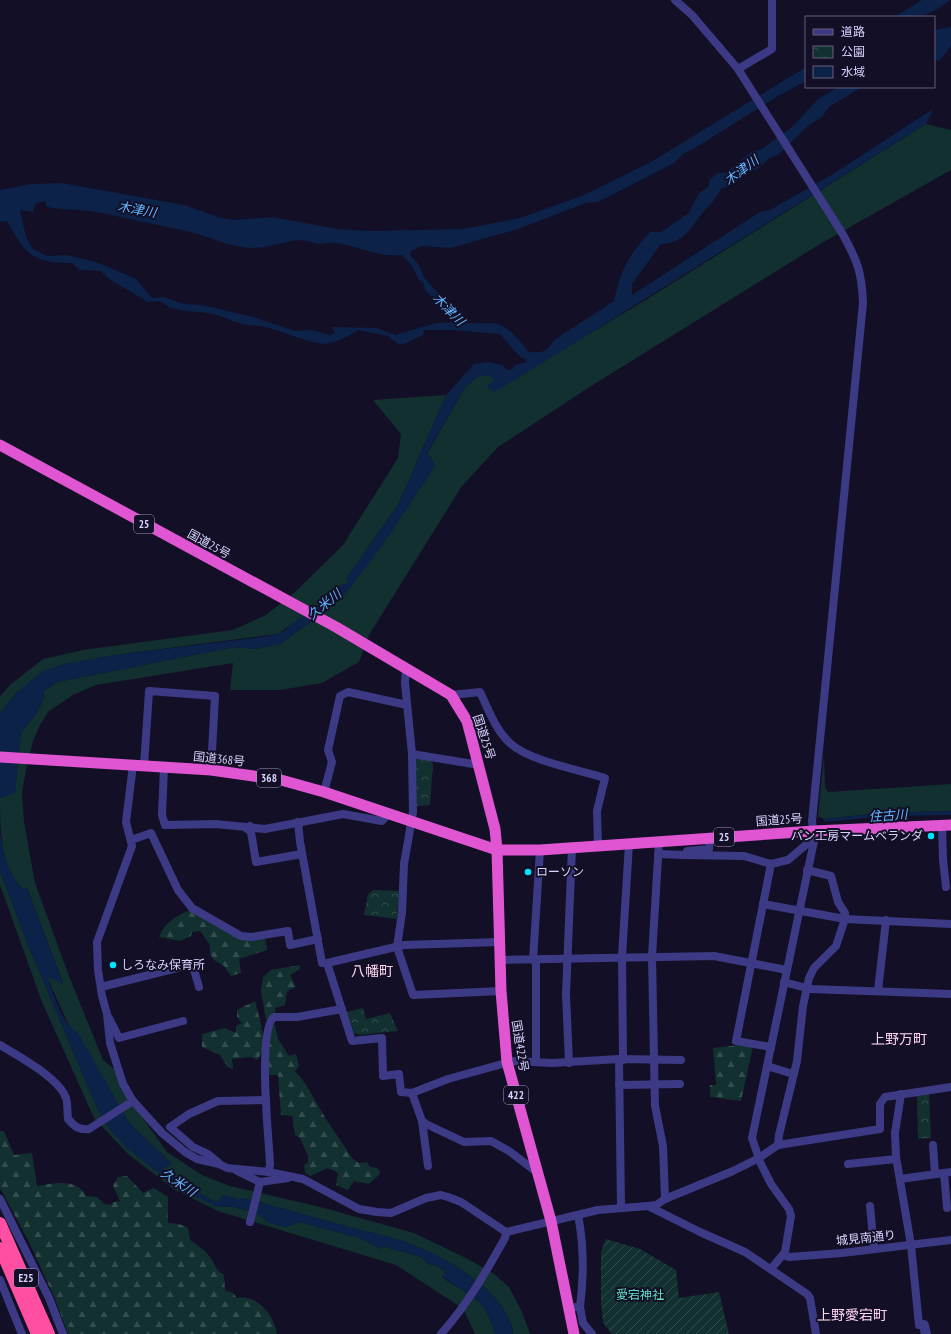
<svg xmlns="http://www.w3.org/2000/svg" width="951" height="1334" font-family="'PT Sans Narrow','Noto Sans JP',sans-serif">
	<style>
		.grass { fill: #12302f }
		.forest { fill: url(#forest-firs) }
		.park { fill: url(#park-crowns) }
		.garden { fill: url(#garden-furrows) }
		.water { fill: #0c2248; fill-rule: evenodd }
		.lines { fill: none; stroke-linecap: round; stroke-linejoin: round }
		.minor { stroke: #3d3a85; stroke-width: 8 }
		.tertiary { stroke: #3d3a85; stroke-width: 10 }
		.trunk { stroke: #e055d1; stroke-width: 11 }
		.motorway { stroke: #ff4fa3; stroke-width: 12 }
		.poi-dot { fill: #00e5ff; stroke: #130f26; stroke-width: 1.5 }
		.labels { text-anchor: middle; stroke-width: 4; stroke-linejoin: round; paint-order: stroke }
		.shield { fill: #130f26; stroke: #9e99be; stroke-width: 1 }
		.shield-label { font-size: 11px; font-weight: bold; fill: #d9d4ff }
		.street-label { font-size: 12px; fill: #d9d4ff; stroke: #130f26 }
		.poi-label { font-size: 12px; fill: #d9d4ff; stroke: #130f26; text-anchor: start }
		.park-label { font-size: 12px; fill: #5fe0c0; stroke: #130f26 }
		.water-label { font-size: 13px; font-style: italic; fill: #62b6ff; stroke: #130f26 }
		.quarter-label { font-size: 14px; fill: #ffd6f0; stroke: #130f26 }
	</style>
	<defs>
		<pattern id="forest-firs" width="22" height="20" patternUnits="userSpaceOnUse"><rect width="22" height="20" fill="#12302f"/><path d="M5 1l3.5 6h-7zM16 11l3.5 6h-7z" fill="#344d4e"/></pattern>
		<pattern id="park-crowns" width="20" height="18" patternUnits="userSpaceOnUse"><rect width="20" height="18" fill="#12302f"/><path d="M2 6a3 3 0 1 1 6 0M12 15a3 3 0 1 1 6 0" fill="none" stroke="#344d4e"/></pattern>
		<pattern id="garden-furrows" width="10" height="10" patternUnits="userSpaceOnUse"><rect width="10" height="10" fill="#12302f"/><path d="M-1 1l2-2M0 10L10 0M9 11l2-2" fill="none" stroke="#344d4e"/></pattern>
	</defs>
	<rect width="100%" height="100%" fill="#130f26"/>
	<g class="grass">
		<path d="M926,124L951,130V170L820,244L588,388L498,447L462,486L369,635L359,662L322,683L280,690H230L233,663L96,685L73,695L49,711L40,725L33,741L26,770L22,793L24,822L35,883L69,976L103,1060L114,1069L127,1096L167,1152L202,1175L230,1186L324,1208L414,1233L468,1259L494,1274L509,1287L522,1312L530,1334H513C509,1294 448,1258 413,1245C394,1237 372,1233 352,1228C316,1218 280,1208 244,1198L238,1199L223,1195L218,1202L211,1200L161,1169L172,1164L130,1124L70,1028L47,977L63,983L27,888L23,889C0,868 0,827 0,798L15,792L21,732C31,721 44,706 44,691L57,682L235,647L255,649L280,644L325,611L351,587L432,458L427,454L464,389L477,377L487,375L496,379L487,386L494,391L644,301Z"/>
		<polygon points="446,395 399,503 346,579 348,581 346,585 344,583 320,605 278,634 115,655 65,664 44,671 16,693 0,713 0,696 11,684 43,659 83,650 233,630 266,615 294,593 343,545 398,458 401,434 373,400"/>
		<polygon points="824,754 825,787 828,792 951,784 951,811 881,813 824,819 818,816"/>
		<path d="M0,871L28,945L98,1110L128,1149L215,1206L235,1207L258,1214L270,1223L286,1227L299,1222L360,1238L381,1249L382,1246L421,1257L428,1264L435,1265L444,1270L445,1274L442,1277C472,1299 484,1294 495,1334H475L465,1313L459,1306L396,1265L218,1211L175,1190L128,1154L94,1118L42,1002L0,885Z"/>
	</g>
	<g class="forest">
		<path d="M190,910L220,927L265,938L267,950L239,959L241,973L231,976L224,966L214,960L210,954V945L200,931L192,932L191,936L180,941L159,937C165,922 176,916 190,910Z"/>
		<polygon points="300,965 300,969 290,975 296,987 287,991 285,1005 275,1008 275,1014 266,1020 261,991 263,977 271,970"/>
		<path d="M255,1001C259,1019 270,1045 257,1060L251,1057L232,1059L233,1069L228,1067L220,1055L202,1047V1034L225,1028L236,1033V1026L242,1023L237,1017V1010Z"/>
		<polygon points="271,1025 275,1025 278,1039 289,1056 296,1054 299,1066 295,1071 305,1083 326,1119 353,1159 359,1163 367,1162 370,1167 377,1168 380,1171 380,1174 369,1184 354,1181 348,1190 336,1185 338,1173 328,1168 310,1176 305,1173 304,1165 308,1162 308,1156 300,1138 295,1135 292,1116 281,1115 278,1075 269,1075 268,1055"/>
		<polygon points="740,1045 753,1047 741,1101 710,1097 710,1085 716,1085 713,1048"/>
		<path d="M0,1131H4L14,1155L32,1153L37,1186C54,1183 78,1178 86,1196L97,1197L104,1204L111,1205L113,1202L120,1201L113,1186L118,1177L127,1176L143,1193L154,1188L168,1197V1223L179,1224L188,1228L190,1240C197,1245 204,1249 209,1256C217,1265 212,1267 224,1275L225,1290L233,1293L237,1298C258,1294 274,1316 277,1334H68L55,1299L29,1242L0,1188Z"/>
	</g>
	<g class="park">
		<polygon points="416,757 431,760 433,764 430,805 417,806"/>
		<polygon points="373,890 399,891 397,919 364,915 368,894"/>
		<polygon points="363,1008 366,1019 390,1013 398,1031 359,1035 354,1033 347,1012"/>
		<polygon points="929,1092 931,1138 918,1139 917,1094"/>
	</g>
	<polygon class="garden" points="606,1239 640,1249 676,1270 679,1298 719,1292 729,1334 612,1334 603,1323 601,1302 601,1252"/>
	<g class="water">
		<path d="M922,0H950C928,17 921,17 894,17Z"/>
		<polygon points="951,27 951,46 939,61 934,60 934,30"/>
		<path d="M806,67V81L778,96L695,148L683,154L674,163L598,202L586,203L518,229L451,248L422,246L411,251L410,255L419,265L424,277L437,292L450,303V307L461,318V321C472,325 479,323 490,323C507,323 519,340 529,352C543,353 547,352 554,340L614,301C621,269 628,256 650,232H661L689,213L699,193L708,187L710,179L718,173H725L751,152L762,149L792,127L818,99L839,87H862L829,107L822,117L808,126L778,155L769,158L759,168L748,172L730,186L721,189C716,198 711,204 704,211C690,228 685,243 661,244L632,284V295L760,212L770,210L833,174L933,109L926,124L531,370L494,392L487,386L495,379L487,375L477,377L464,389L427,453L436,465L382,546L351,587L325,611L280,644L255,649L235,647L57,682L44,691C44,706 31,721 21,732L15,793L0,798V713L16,693L43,671L65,664L115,655L262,637L278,634L286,630L291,624L320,605L344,583L346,584L348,581L346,579L399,503L446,395L474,364L489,362L502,365L508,370L513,369L514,365L527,362L524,358H521L500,334L453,330H424L423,335L404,344H398L388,336L358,330C352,335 332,344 325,344C303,342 282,330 260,326C254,325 248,326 242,324C231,321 219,314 207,313C194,311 170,312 161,301L148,302L109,279L101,271L80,270L72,263C32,263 26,255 7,221L0,222V190L32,184L62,183L184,205L221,218L234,220L272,217L337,229L370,231L463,229L520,218L584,195L651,162ZM45,201L47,207C61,210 75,209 89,211C122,216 154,225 187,231C209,236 230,248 254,248C268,248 279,243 292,241C302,239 310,242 319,244C324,244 329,242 334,243C358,245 377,258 402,255L412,266L419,280L423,283L425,290L457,322L437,323L395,335L377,328L332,327L335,333L330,335L312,330L295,331L253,317L202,305L184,304L164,297L152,298L136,279L96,262L67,255L47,256L33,249L26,237L20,210L33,212L35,204Z"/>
		<polygon points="951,811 951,815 886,816 824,822 824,819 881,813"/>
		<path d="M0,832C3,851 8,876 23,889L27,888L63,984L47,977C55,996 61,1023 78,1033L130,1124L172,1164L162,1169L211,1200L218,1202L223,1195L237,1199L244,1198C280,1208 316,1218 352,1228C372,1233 394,1237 413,1245C448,1258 509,1294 513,1334H495C484,1294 472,1299 442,1276L445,1274L444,1270L435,1265L428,1264L421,1257L383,1246L381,1249L360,1238L299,1222L286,1227L270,1223L258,1214L235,1207L215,1206L176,1187L128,1149L109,1129L98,1110L28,945L0,871Z"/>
	</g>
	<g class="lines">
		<g class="minor">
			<path d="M675,0L692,15L738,69L842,233C857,260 862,272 863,303L812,821L814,841L752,1138L760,1162L771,1184L789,1209L791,1216L785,1252L771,1269"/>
			<polyline points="738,69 772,49 772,0"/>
			<polyline points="406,668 405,683 412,754 413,812 404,864 402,913 397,947 413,995 501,991"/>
			<path d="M451,695L480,692C488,709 496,731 511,744C530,761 580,770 605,778L597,811L598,846"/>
			<polyline points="412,754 479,765"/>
			<polyline points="133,765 126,822 132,846 97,942 98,970 102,996 107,1014 110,1043 123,1084 133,1101 162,1133 185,1152 197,1159 219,1164 227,1168 269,1172 303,1179 359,1209 377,1212 391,1213 426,1198 441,1195 448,1197 461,1202 506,1232 598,1210 648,1206 700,1232 745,1252 807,1294 810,1298 816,1334"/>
			<polyline points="144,766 149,691 215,696 211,770"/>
			<polyline points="164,767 162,815 165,825 216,824 265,829 343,814 382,821 388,814"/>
			<polyline points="324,792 332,762 328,750 340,696 348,692 407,705"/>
			<polyline points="298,822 300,842 322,963 327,963 352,1041 382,1038 383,1076 399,1074 401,1092 412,1093 448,1079 513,1061 552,1063 619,1059 681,1060"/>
			<polyline points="942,825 943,860 946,887"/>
			<polyline points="247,829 250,826 256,862 302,854"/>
			<polyline points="710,838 709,849 687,851 686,855 744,856 771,864 736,1041 771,1047"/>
			<polyline points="131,840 151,833 178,890 192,908 241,936 251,937 288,931 290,945 318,939"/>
			<polyline points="659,842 652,956 654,1059 655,1106 663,1146 665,1199"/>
			<polyline points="658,854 686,855"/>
			<polyline points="771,864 788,860 808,843 814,841"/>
			<polyline points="763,904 845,919 951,924"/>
			<polyline points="536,959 536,1062"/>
			<polyline points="500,960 714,956 787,970"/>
			<polyline points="533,960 540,850"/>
			<polyline points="327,963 404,945 499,942"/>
			<polyline points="784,982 810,989 951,994"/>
			<polyline points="101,987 189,965 193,966 199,987"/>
			<polyline points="878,991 886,920"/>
			<polyline points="109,1018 119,1038 183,1021"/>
			<path d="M0,1045C17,1055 59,1078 66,1098C68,1104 67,1113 68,1119C75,1127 79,1130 89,1129L133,1101"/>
			<polyline points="619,1059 621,1208"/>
			<polyline points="623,1060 622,956 629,844"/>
			<polyline points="569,1063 566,994 572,848"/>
			<polyline points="767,1066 793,1074"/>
			<polyline points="619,1085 680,1084"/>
			<polyline points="412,1093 422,1121 426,1124 464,1142 491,1141 509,1151 538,1173"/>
			<polyline points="901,1094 895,1133 896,1157 911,1245 919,1325"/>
			<polyline points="422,1121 428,1166"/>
			<polyline points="778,1145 779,1135 797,1061 803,1006 809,978 814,968 836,946 845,919 845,913 838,902 831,876 807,870"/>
			<polyline points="933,1145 935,1174"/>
			<polyline points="219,1163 208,1154 193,1147 170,1127 189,1114 218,1101 266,1100"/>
			<polyline points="848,1164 896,1159"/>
			<polyline points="237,1171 260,1182 288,1178"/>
			<path d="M269,1172L270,1164C269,1139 257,1031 274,1017H297L342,1009"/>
			<polyline points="944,1173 947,1208"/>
			<polyline points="900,1179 951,1172"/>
			<polyline points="0,1199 49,1298 63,1334"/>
			<polyline points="648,1206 656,1205 665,1199 733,1171 759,1158 778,1145 880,1129 880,1104 885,1097 951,1087"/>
			<polyline points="870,1206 874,1249"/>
			<path d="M578,1215C584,1245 584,1276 580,1307"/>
			<polyline points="250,1222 260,1182"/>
			<polyline points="783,1255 789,1257 842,1253 951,1240"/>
			<polyline points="0,1280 22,1334"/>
			<polyline points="576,1307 580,1307 583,1323 592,1334"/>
			<path d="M441,1334C467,1305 486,1272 505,1238L506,1232"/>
		</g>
		<polyline class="tertiary" points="924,1325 926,1334"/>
		<g class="trunk">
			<polyline points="0,445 336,627 451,695 467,721 495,829 497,850 501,991 507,1062 551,1221 574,1334"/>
			<polyline points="0,757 211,770 281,780 324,792 497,850 540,850 814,831 951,825"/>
		</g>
		<g class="motorway">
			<polyline points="0,1223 49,1334"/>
			<polyline points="0,1248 37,1334"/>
		</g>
	</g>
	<g class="poi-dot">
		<circle cx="931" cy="836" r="4"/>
		<circle cx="528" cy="872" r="4"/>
		<circle cx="113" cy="965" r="4"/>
	</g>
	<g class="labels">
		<g class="shield">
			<rect x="134" y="515" width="20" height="18" rx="3"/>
			<rect x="257" y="769" width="24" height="18" rx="3"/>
			<rect x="714" y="828" width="20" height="18" rx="3"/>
			<rect x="504" y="1086" width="24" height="18" rx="3"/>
			<rect x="14" y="1269" width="24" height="18" rx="3"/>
		</g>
		<g class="shield-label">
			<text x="144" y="528">25</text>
			<text x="269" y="782">368</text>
			<text x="724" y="841">25</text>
			<text x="516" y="1099">422</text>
			<text x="26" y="1282">E25</text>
		</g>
		<g class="street-label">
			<text transform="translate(209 544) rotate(29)" y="4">国道25号</text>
			<text transform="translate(484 737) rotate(72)" y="4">国道25号</text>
			<text transform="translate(219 759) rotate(6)" y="4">国道368号</text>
			<text transform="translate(779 820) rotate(-4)" y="4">国道25号</text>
			<text transform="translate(520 1046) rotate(81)" y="4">国道422号</text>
			<text transform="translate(866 1238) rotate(-6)" y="4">城見南通り</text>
		</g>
		<g class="poi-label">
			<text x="923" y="840" text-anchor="end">パン工房マームベランダ</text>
			<text x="536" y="876">ローソン</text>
			<text x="121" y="969">しろなみ保育所</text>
		</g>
		<g class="park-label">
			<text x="640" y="1299">愛宕神社</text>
		</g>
		<g class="water-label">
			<text transform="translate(741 170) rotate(-37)" y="5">木津川</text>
			<text transform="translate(137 209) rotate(10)" y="5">木津川</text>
			<text transform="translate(449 309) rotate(45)" y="5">木津川</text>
			<text transform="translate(324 604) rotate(-39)" y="5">久米川</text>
			<text transform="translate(888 815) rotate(-4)" y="5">住古川</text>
			<text transform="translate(179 1182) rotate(34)" y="5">久米川</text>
		</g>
		<g class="quarter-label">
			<text x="372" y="976">八幡町</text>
			<text x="899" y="1044">上野万町</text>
			<text x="852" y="1320">上野愛宕町</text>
		</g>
	</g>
	<rect x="805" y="16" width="130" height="72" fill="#130f26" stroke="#625e7d"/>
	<rect x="813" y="29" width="20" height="6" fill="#3d3a85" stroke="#625e7d"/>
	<text x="841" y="36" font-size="12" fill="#d9d4ff">道路</text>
	<rect x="813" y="46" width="20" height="12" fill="url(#park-crowns)" stroke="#625e7d"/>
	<text x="841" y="56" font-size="12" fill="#d9d4ff">公園</text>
	<rect x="813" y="66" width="20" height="12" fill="#0c2248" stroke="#625e7d"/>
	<text x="841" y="76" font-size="12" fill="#d9d4ff">水域</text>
</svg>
